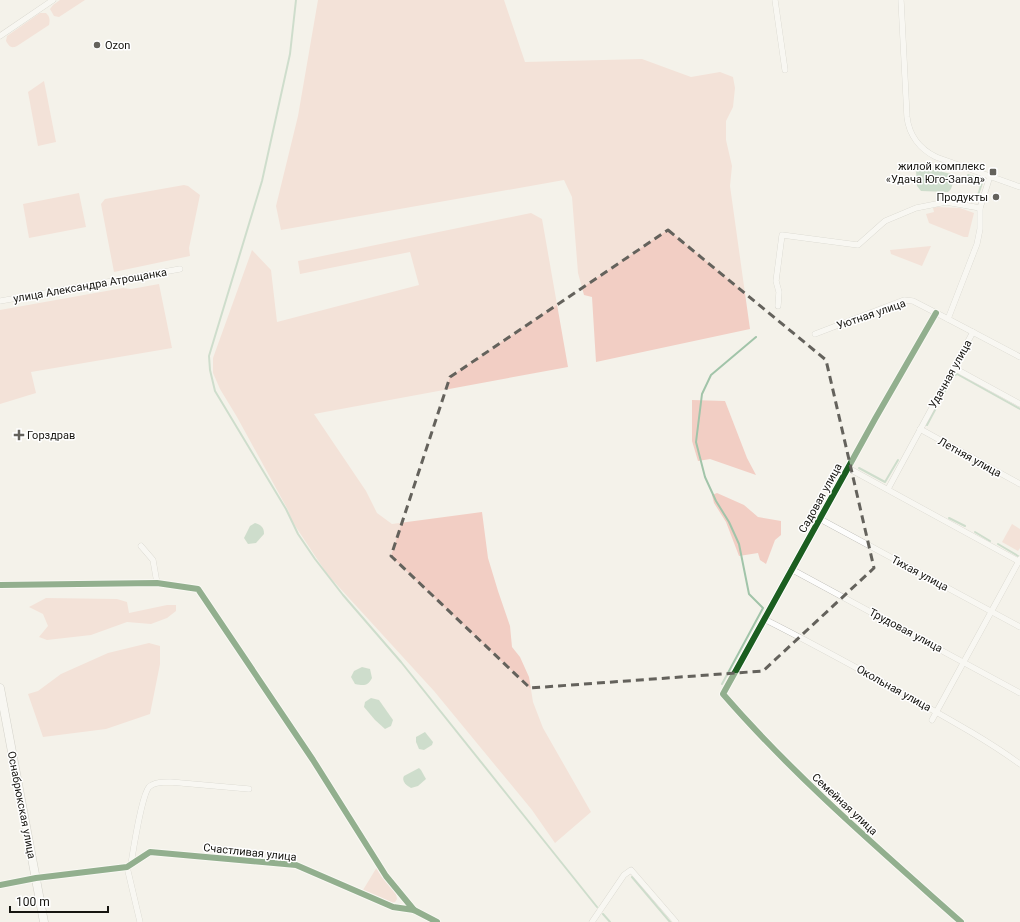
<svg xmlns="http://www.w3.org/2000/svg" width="1020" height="922" font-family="Roboto,sans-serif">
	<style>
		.green { fill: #f2cec4 }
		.water { fill: #a1c4a9 }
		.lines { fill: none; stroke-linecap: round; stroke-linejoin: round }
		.stream { stroke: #a1c4a9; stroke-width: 2 }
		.street-casing { stroke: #abaaa4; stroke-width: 6 }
		.secondary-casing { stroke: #abaaa4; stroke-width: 9 }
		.street { stroke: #fdfdfc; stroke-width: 5.5 }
		.secondary { stroke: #fdfdfc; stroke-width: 8 }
		.cycleway-casing { stroke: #fff; stroke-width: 8 }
		.cycleway { stroke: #1b5e20; stroke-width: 6 }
		.marked { fill: none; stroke: #64625c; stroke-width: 3; stroke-dasharray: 8 5; stroke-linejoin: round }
		.poi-dot { fill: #64625c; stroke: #fff; stroke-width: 1.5 }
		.labels { text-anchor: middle; stroke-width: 3; stroke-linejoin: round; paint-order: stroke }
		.poi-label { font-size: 11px; fill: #161510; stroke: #fff; text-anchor: start }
		.street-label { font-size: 11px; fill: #161510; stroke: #fff }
	</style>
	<rect width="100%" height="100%" fill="#f4f2ea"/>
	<g class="green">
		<polygon points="60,0 85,0 59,17 54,16 50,9 53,5"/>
		<polygon points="318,0 504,0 525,62 642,59 691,77 720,72 733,77 735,88 733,107 726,121 726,140 732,166 730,186 750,329 596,362 592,297 584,295 578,273 572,197 564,180 281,230 276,206 298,116"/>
		<path d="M40,13H46C50,17 50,20 49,25L17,46C11,49 9,46 6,41L7,36Z"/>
		<polygon points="44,81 56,142 38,146 28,92"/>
		<polygon points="184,185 188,186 200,195 189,248 190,256 114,272 101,204 105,199"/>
		<polygon points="79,193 86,227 29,238 23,204"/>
		<polygon points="937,207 960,208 974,213 968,237 964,237 929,223 926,214 934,212 933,208"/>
		<polygon points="531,213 542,219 568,367 314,414 366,491 377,513 392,524 482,512 488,558 498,591 510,626 512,647 520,657 529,677 533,702 543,728 591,812 555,843 532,810 434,691 327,574 292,521 288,510 237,417 220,389 213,373 213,358 252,250 271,270 277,322 419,285 410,252 300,274 298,261"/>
		<polygon points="931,246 922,266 891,254 890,250"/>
		<polygon points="159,284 172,348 31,372 36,393 0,404 0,310 123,288 131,289"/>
		<polygon points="692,400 725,401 747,458 756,475 710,459 698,461 692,441"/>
		<polygon points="717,493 744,505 758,517 781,521 781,535 775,540 766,564 760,560 758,553 739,556 726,522 714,503 712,495"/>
		<polygon points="1012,524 1020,529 1020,548 1018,551 1002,542"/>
		<polygon points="46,598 117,599 127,602 129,613 167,605 176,605 176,611 167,618 151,624 127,622 91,635 47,640 39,637 48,626 43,614 29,607"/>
		<polygon points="149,643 160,646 160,664 150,714 106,729 43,737 28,694 38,691 61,674 108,653"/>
		<polygon points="377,867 384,879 395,889 397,899 395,902 392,903 372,895 365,893 363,890"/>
	</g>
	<g class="water">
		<polygon points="919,166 951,174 954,180 951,189 948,192 921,191 917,186 916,170"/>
		<path d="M255,523C261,525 264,527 264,534L256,543L248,544L244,538L250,526Z"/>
		<path d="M362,667L370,669L372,678C368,686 364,686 355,684L351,677L354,671Z"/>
		<polygon points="371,698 379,700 393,720 391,726 385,729 375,720 364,707 365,702"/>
		<polygon points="425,732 433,742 432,745 424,750 419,749 416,742 416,737"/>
		<path d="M419,768L421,770L426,779L418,786L411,788C407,786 401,781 404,776Z"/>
	</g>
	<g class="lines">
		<g class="stream">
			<polyline points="296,0 290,54 262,181 209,356 210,370 215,391 286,509 298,534 315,559 343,595 401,662 597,907"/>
			<polyline points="968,175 981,180 982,183 976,201"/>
			<polyline points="940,400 953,376 957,374 1020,409"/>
			<polyline points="927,425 936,408"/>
			<polyline points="859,468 885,482 898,460"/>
			<polyline points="949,518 965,526"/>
			<polyline points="975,532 990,541"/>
			<polyline points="998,544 1018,556"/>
			<polyline points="722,684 763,608 749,594 739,544 729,522 716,501 705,477 696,442 702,394 711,375 756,337"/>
			<polyline points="632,877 670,922"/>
			<polyline points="603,914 610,922"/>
		</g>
		<defs>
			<g id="street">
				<polyline points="775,0 785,70"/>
				<path d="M901,0L907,117C909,135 920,149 936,157L1020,187"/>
				<polyline points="0,36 53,0"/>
				<polyline points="990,176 980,208 980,229 977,244 948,319 1020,357"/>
				<polyline points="0,301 180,269"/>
				<polyline points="778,306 779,292 776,281 782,235 858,245 885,221 916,208 946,202 980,208"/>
				<path d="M936,313L875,419L723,694C795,777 879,849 961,922"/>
				<polyline points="815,334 904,300 913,301 948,319"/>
				<polyline points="954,368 1020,404"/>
				<polyline points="920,429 1020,484"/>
				<polyline points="848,468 1020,562"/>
				<polyline points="888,489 973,332"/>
				<polyline points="820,519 1020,627"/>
				<polyline points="141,546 153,560 157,583"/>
				<polyline points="791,569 1020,693"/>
				<polyline points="0,585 157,583 198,589 313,760 386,876 414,910"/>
				<path d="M764,619C812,643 859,669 906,695C945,717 984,738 1020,764"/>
				<polyline points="932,720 1020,559"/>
				<path d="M131,864C133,851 142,795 149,787C154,782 163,782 170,782L249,789"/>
				<polyline points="127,867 140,922"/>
				<polyline points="0,885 36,878 127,867 150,852 296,865 393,907 414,910 437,922"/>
				<polyline points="592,922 624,875 631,870 676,922"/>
			</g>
			<polyline id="secondary" points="0,688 44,922"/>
		</defs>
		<use href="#street" class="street-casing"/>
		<use href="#secondary" class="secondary-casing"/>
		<use href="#street" class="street"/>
		<use href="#secondary" class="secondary"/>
		<defs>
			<g id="cycleway">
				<path d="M936,313L875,419L723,694C795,777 879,849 961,922"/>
				<polyline points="0,585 157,583 198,589 313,760 386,876 414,910"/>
				<polyline points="0,885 36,878 127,867 150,852 296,865 393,907 414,910 437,922"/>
			</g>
		</defs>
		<use href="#cycleway" class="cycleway-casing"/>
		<use href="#cycleway" class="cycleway"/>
	</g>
	<path d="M0 0H1020V922H0ZM668,230L826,360L874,568L763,671L530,688L391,556L450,377Z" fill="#f4f2ea" fill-opacity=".55" fill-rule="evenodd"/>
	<path class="marked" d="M668,230L826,360L874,568L763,671L530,688L391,556L450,377Z"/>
	<g class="poi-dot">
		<circle cx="97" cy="45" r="4"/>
		<rect x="989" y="168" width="8" height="8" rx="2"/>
		<circle cx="996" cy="197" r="4"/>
		<path d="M17 429h4v4h4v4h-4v4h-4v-4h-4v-4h4z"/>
	</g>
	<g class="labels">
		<g class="poi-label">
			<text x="105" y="49">Ozon</text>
			<text x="985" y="170" text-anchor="end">жилой комплекс<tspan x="985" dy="13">«Удача Юго-Запад»</tspan></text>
			<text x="988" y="201" text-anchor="end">Продукты</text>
			<text x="27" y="439">Горздрав</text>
		</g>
		<g class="street-label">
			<text transform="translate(90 285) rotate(-10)" y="4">улица Александра Атрощанка</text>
			<text transform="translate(871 314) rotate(-19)" y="4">Уютная улица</text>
			<text transform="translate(950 374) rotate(-61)" y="4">Удачная улица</text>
			<text transform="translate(970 457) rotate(29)" y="4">Летняя улица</text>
			<text transform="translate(820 498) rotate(-61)" y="4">Садовая улица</text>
			<text transform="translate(920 573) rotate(28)" y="4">Тихая улица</text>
			<text transform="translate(906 630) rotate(28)" y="4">Трудовая улица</text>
			<text transform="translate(894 688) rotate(29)" y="4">Окольная улица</text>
			<text transform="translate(845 804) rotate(43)" y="4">Семейная улица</text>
			<text transform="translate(22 805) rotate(79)" y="4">Оснабрюкская улица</text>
			<text transform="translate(250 852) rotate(6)" y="4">Счастливая улица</text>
		</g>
	</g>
	<path d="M10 906v6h98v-6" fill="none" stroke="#161510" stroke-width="2"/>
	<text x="16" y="906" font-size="12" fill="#161510" stroke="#ffffff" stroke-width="3" paint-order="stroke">100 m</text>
</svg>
